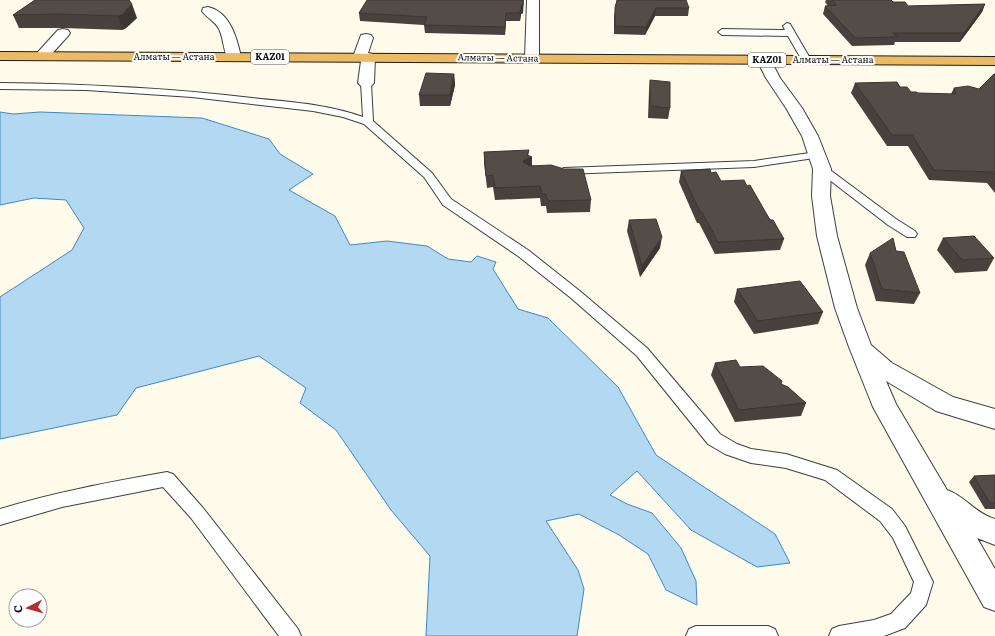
<svg xmlns="http://www.w3.org/2000/svg" width="995" height="636" font-family="Literata,serif">
	<style>
		.water { fill: #b3d8f1; stroke: #3f89c3 }
		.lines { fill: none; stroke-linecap: round; stroke-linejoin: round }
		.service-casing { stroke: #3e3e3e; stroke-width: 2 }
		.minor-casing { stroke: #3e3e3e; stroke-width: 2 }
		.trunk-casing { stroke: #1c1c1c; stroke-width: 2 }
		.service { fill: #fff; fill-rule: evenodd }
		.minor { fill: #fff; fill-rule: evenodd }
		.trunk { fill: #ecba62; fill-rule: evenodd }
		.wall { fill: #47423e }
		.shaded-wall { fill: #3a3632 }
		.building { fill: #534d48; stroke: #3a3632 }
		.labels { text-anchor: middle; stroke-width: 4; stroke-linejoin: round; paint-order: stroke }
		.far-street-label { font-size: 9px; fill: #0b0b0b; stroke: #fff }
		.shield { fill: #fff; stroke: #545454; stroke-width: 1 }
		.shield-label { font-size: 9px; font-weight: bold; fill: #0b0b0b }
	</style>
	<rect width="100%" height="100%" fill="#fefbea"/>
	<polygon class="water" points="0,112 13,114 40,112 202,118 269,139 280,154 313,174 289,190 335,216 350,245 387,241 427,246 448,259 471,262 477,256 496,262 493,269 518,309 548,318 618,387 656,455 775,534 790,563 757,567 691,530 637,471 610,495 627,504 652,513 681,548 696,581 697,605 666,590 648,554 619,535 579,514 546,521 578,570 584,589 577,636 426,636 430,556 391,510 336,430 300,403 306,388 259,356 136,388 117,415 0,439 0,297 72,250 84,228 66,200 34,198 0,205"/>
	<g class="lines">
		<defs>
			<g id="service">
				<polygon points="787,23 790,24 811,60 809,62 803,62 788,36 722,35 718,32 722,29 785,30 783,26"/>
				<path d="M366,80L371,83L373,121L432,173L451,199L528,250L581,292L647,348L720,434L737,444L751,449L786,454L837,470L892,509L905,526L933,582L926,605L905,628L884,636H829L832,629L839,626L874,620L891,614L911,593L914,582L893,538L880,521L825,480L786,468L751,463L725,454L708,444L637,356L571,298L518,256L443,205L424,177L364,124L343,117L313,111L192,97L86,90L0,89V83C84,84 168,88 252,98C289,102 327,104 363,117L361,83Z"/>
				<polygon points="817,152 822,155 821,157 754,167 564,174 558,171 564,168 754,161"/>
				<polygon points="822,166 826,167 896,219 915,231 917,234 915,237 907,237 888,225 818,171 816,169 818,167"/>
				<path d="M167,472L173,474L203,508L298,629L301,636H279L191,518L163,487L62,507L0,525V509C55,492 111,482 167,472Z"/>
				<polygon points="696,626 768,626 775,629 778,636 686,636 689,629"/>
			</g>
			<g id="minor">
				<polygon points="527,0 539,0 539,58 537,61 532,62 527,61 525,58"/>
				<path d="M208,7C230,12 237,38 241,57L239,60L234,61L229,60C223,52 224,39 219,29C215,21 207,18 202,11L203,8Z"/>
				<polygon points="63,29 68,30 70,33 68,36 47,59 42,60 37,59 35,56 37,53 58,30"/>
				<polygon points="366,34 371,35 373,38 368,53 373,54 375,57 374,83 371,86 366,88 361,86 358,83 361,61 355,60 353,57 361,35"/>
				<path d="M764,56L769,57L780,78L802,108L818,136L831,169L830,196L837,236L857,308L871,345L892,363L953,397L995,409V429L936,411L886,381L896,404L947,490C965,496 976,514 995,519V545L977,538L995,569V611L984,607L873,407L849,347L835,308L817,236L812,196L813,169L802,136L786,108L766,78L757,60L759,57Z"/>
			</g>
			<polygon id="trunk" points="0,52 995,57 995,65 0,60"/>
		</defs>
		<use href="#service" class="service-casing"/>
		<use href="#minor" class="minor-casing"/>
		<use href="#trunk" class="trunk-casing"/>
		<use href="#service" class="service"/>
		<use href="#minor" class="minor"/>
		<use href="#trunk" class="trunk"/>
	</g>
	<g class="wall">
		<polygon points="35,0 137,18 126,28 122,30 63,28 19,28 13,15"/>
		<polygon points="617,0 689,8 688,16 655,16 645,35 614,34 614,16"/>
		<polygon points="826,0 891,0 893,2 908,6 985,4 982,12 960,42 895,42 894,45 852,46 823,14 825,6 828,6 825,2"/>
		<polygon points="359,13 523,13 521,14 520,21 506,21 505,35 425,33 424,25 360,21"/>
		<polygon points="454,74 455,85 450,106 420,106 419,95"/>
		<polygon points="995,74 995,193 987,183 929,180 908,146 887,146 851,93 855,83 900,87 911,92 918,93 951,94 954,88 979,89"/>
		<polygon points="650,80 670,108 668,119 648,118 649,91"/>
		<polygon points="484,152 532,157 532,165 591,200 590,212 547,213 546,206 541,206 540,198 495,200 493,187 487,188 484,163"/>
		<polygon points="681,171 711,173 721,181 747,186 784,239 780,250 715,254 699,223 697,223 679,182"/>
		<polygon points="629,220 660,248 640,277 627,231"/>
		<polygon points="943,238 994,258 987,271 955,273 937,250"/>
		<polygon points="896,251 920,293 914,304 876,301 865,265 870,253"/>
		<polygon points="737,289 823,312 818,324 754,334 734,302"/>
		<polygon points="715,363 740,367 781,384 806,403 801,416 735,422 711,375"/>
		<polygon points="995,475 995,509 985,509 969,482 974,476"/>
	</g>
	<g class="shaded-wall">
		<polygon points="523,0 524,0 523,13 521,14 520,21 520,13 521,6"/>
		<polygon points="132,4 137,18 126,28 122,30 118,16"/>
		<polygon points="985,4 982,12 960,42 964,33"/>
		<polygon points="656,8 655,16 645,35 646,27"/>
		<polygon points="506,13 506,21 505,35 505,27"/>
		<polygon points="454,74 455,85 450,106 450,95"/>
		<polygon points="529,150 528,158 532,157 531,168 523,162 527,155"/>
		<polygon points="662,237 660,248 640,277 642,266"/>
	</g>
	<g class="building">
		<polygon points="35,0 129,0 132,4 122,15 118,16 58,14 13,15"/>
		<polygon points="367,0 523,0 523,5 521,6 520,13 506,13 505,27 424,25 427,17 359,13"/>
		<polygon points="617,0 686,0 689,8 656,8 646,27 615,26 615,8"/>
		<polygon points="832,0 891,0 893,2 905,2 908,6 985,4 964,33 893,33 897,37 855,38 825,6 837,5"/>
		<polygon points="426,73 454,74 450,95 419,95"/>
		<polygon points="994,74 995,74 995,175 993,172 934,170 912,135 892,135 855,83 897,82 900,87 907,87 911,92 916,92 918,93 956,94 954,88 968,86 979,89"/>
		<polygon points="650,80 670,82 670,108 650,106"/>
		<polygon points="529,150 527,155 532,157 524,160 523,162 530,166 551,165 564,169 583,169 591,200 548,201 546,194 542,194 540,186 495,188 493,175 486,176 484,152"/>
		<polygon points="710,169 711,173 716,172 721,181 744,180 747,186 750,185 770,220 773,220 784,239 718,242 702,212 700,212 681,171"/>
		<polygon points="656,219 662,237 642,266 629,220"/>
		<polygon points="974,236 994,258 962,260 943,238"/>
		<polygon points="893,238 896,251 904,252 920,293 882,289 870,253"/>
		<polygon points="800,281 823,312 758,321 737,289"/>
		<polygon points="736,360 740,367 763,366 782,381 781,384 788,387 806,403 739,410 715,363"/>
		<polygon points="995,475 995,503 990,503 974,476"/>
	</g>
	<g class="labels">
		<g class="far-street-label">
			<text x="174" y="60">Алматы — Астана</text>
			<text transform="translate(498 58) rotate(1)" y="3">Алматы — Астана</text>
			<text x="833" y="63">Алматы — Астана</text>
		</g>
		<g class="shield">
			<rect x="251" y="50" width="38" height="14" rx="3"/>
			<rect x="748" y="53" width="38" height="14" rx="3"/>
		</g>
		<g class="shield-label">
			<text x="270" y="60">KАZ01</text>
			<text x="767" y="63">KАZ01</text>
		</g>
	</g>
	<g transform="translate(28 608) rotate(264)"><circle r="19" fill="#ffffff" stroke="#9d9d9d"/>
	<path d="M0-3L7 15L0 10L-7 15Z" fill="#b12e2f"/>
	<text y="-6" font-size="11" font-weight="bold" text-anchor="middle" fill="#0b0b0b">С</text>
	</g>
</svg>
